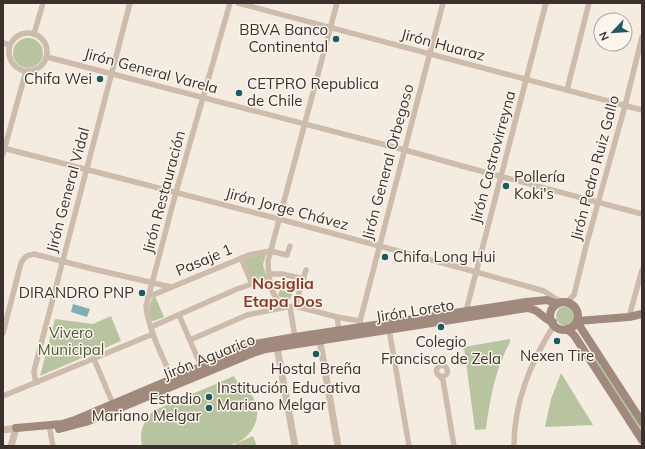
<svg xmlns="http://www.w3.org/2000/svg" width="645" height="449" font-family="Mulish,sans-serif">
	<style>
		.green { fill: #b8c4a0 }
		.water { fill: #7fb0b2 }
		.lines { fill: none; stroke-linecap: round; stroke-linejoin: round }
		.minor { stroke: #cdbbac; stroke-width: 5.5 }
		.tertiary { stroke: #cdbbac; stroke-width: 7 }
		.secondary { stroke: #a18a7d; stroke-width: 8 }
		.poi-dot { fill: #1f5a5e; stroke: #fbf5ee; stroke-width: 1.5 }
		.labels { text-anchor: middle; stroke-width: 3; stroke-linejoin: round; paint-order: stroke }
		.poi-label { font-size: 15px; fill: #3b302b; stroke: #fbf5ee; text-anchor: end }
		.street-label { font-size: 15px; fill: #3b302b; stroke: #fbf5ee }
		.park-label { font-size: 15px; fill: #4a5a2e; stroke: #fbf5ee }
		.neighbourhood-label { font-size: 16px; font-weight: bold; fill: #8c3b22; stroke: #fbf5ee }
	</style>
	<rect width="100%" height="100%" fill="#f4ebe1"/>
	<g class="green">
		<circle cx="28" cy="53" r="15"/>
		<polygon points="266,254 263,265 267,279 253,282 244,259"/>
		<polygon points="283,279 296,283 290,300 278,296"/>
		<path d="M155,296L164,317L154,321L150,320C149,310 147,303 155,296Z"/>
		<circle cx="566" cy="316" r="10"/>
		<polygon points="111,316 121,341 40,376 55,319 93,324"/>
		<path d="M510,339V342C495,370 490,398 486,429L475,430L464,347Z"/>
		<polygon points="591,352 593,353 642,429 642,436 588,355"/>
		<polygon points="561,373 593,425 545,427 551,399"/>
		<path d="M234,376C239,388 252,389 256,404C262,424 246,443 226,446C217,447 207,446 198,446C179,446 161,446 142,446C139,432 143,422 153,411Z"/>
		<polygon points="253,436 257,446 236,446 235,444"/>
	</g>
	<polygon class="water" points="73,304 90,309 87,317 71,312"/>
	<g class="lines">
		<g class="minor">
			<polyline points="238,3 642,110"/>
			<circle cx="28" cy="52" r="19"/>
			<polyline points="34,34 43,3"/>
			<polyline points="3,43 10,45"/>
			<polyline points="47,57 405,150 462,166 642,214"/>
			<polyline points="567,90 589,3"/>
			<polyline points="3,148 279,219 476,272 544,291 561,302"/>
			<polyline points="3,154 26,71"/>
			<polyline points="241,258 252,284"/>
			<polyline points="269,274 282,274 304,279"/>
			<polyline points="148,297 249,255 270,251 287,255 290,246"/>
			<polyline points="567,302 574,295 586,246 625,106 642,37"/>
			<polyline points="295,306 306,270"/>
			<path d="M286,307C271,300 268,277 268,261L337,3"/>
			<polyline points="290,307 295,337"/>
			<path d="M466,314V311C492,208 520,106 546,3"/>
			<polyline points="179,315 201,366"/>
			<polyline points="337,317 360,321"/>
			<polyline points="629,317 642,270"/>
			<polyline points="151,327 237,289 252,284 270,281"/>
			<polyline points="361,327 360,321 443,3"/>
			<polyline points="389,329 409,446"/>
			<path d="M3,333L21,263C24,257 27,255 34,254L93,269L171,287"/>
			<polyline points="190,340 247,315 286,307 295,306 337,317 339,331"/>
			<polyline points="94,359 113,404"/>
			<circle cx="442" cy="371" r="5.5"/>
			<polyline points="440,376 443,380 454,446"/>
			<polyline points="38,382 35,379 34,371 130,3"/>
			<path d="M174,382C164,360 148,329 146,306L176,192L230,3"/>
			<polyline points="3,396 153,334"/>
			<polyline points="49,425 53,446"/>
			<path d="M514,446C514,401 531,362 554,325"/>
		</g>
		<g class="tertiary">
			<polyline points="319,336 338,446"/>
			<polyline points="276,342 295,446"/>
			<polyline points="3,430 16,428 11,446"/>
		</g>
		<g class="secondary">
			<circle cx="564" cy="316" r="14"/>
			<polyline points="577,321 629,317 642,314"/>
			<polyline points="577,322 642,422"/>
			<polyline points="567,329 574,335 642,440"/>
			<polyline points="16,428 62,424 75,420 255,344 295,337 526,302 547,300 557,304"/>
			<path d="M59,429L86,422L253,353L266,349L527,308C540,309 541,318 553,322"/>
		</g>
	</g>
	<g class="poi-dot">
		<circle cx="336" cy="39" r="4"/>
		<circle cx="100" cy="79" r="4"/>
		<circle cx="239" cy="93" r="4"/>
		<circle cx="506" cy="186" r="4"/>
		<circle cx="385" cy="257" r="4"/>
		<circle cx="142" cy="293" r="4"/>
		<circle cx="441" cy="327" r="4"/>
		<circle cx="557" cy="341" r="4"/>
		<circle cx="316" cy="354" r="4"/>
		<circle cx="209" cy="397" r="4"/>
		<circle cx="209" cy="408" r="4"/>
	</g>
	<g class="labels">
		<g class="poi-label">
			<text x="328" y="35">BBVA Banco<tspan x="328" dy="17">Continental</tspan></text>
			<text x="92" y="84">Chifa Wei</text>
			<text x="247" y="89" text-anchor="start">CETPRO Republica<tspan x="247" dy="17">de Chile</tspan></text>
			<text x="514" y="182" text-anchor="start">Pollería<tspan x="514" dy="17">Koki's</tspan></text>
			<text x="393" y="262" text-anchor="start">Chifa Long Hui</text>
			<text x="134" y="298">DIRANDRO PNP</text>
			<text x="441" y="347" text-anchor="middle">Colegio<tspan x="441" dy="17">Francisco de Zela</tspan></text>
			<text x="557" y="361" text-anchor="middle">Nexen Tire</text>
			<text x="316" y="374" text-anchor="middle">Hostal Breña</text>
			<text x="217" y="393" text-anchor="start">Institución Educativa<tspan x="217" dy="17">Mariano Melgar</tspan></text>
			<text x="201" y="404">Estadio<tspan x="201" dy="17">Mariano Melgar</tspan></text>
		</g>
		<g class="street-label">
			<text transform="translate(443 45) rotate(15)" y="5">Jirón Huaraz</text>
			<text transform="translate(151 71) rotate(15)" y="5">Jirón General Varela</text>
			<text transform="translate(493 157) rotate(-75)" y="5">Jirón Castrovirreyna</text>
			<text transform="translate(388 162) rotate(-75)" y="5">Jirón General Orbegoso</text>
			<text transform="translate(595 168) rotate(-75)" y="5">Jirón Pedro Ruiz Gallo</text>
			<text transform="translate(68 190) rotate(-75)" y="5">Jirón General Vidal</text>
			<text transform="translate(164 192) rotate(-75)" y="5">Jirón Restauración</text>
			<text transform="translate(287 209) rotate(15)" y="5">Jirón Jorge Chávez</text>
			<text transform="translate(204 260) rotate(-23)" y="5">Pasaje 1</text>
			<text transform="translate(415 311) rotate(-9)" y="5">Jirón Loreto</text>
			<text transform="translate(209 357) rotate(-22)" y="5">Jirón Aguarico</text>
		</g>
		<g class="park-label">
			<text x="71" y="338">Vivero<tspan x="71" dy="17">Municipal</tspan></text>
		</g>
		<g class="neighbourhood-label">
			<text x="283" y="289">Nosiglia<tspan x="283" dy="18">Etapa Dos</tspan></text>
		</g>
	</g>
	<rect width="645" height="449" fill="none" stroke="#3b302b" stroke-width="8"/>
	<g transform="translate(613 32) rotate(245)"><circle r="19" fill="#fbf5ee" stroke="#aea6a0"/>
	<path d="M0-3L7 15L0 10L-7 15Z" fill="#1f5a5e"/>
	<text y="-6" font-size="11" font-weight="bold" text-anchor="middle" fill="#3b302b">N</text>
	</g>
</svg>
